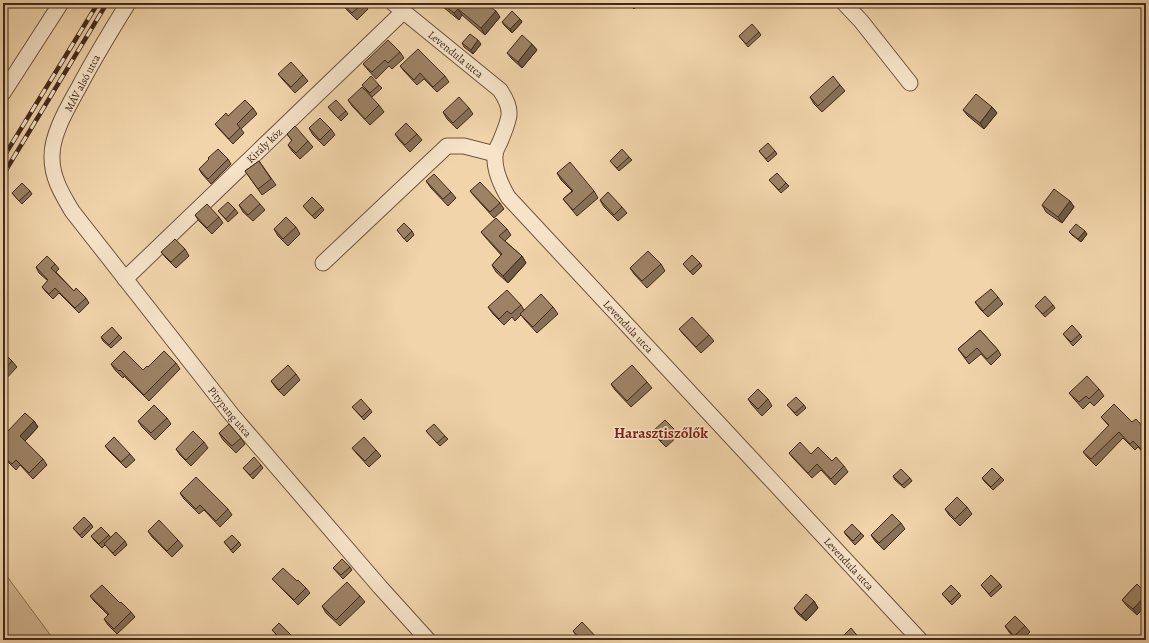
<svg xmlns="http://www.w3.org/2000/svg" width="1149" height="643" font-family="Alegreya,serif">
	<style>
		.green { fill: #d3b792; stroke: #8b7056 }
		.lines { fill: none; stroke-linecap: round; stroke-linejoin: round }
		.minor-casing { stroke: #6e543f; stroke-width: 17 }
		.minor { stroke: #f6e3c8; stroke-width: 15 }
		.rail-casing { stroke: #43291b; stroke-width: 4.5 }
		.rail { stroke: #f6e3c8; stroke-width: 3; stroke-dasharray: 9; stroke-linecap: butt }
		.wall { fill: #877057; stroke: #43291b }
		.shaded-wall { fill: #6e5b47; stroke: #43291b }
		.building { fill: #9d8265; stroke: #43291b }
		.labels { text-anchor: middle; stroke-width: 3.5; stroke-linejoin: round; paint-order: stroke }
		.street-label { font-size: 11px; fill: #43291b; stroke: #f6e3c8 }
		.district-label { font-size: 15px; font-weight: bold; fill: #7a1f14; stroke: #f6e3c8 }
	</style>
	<rect width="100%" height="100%" fill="#f1d4aa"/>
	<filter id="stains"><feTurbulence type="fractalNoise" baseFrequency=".005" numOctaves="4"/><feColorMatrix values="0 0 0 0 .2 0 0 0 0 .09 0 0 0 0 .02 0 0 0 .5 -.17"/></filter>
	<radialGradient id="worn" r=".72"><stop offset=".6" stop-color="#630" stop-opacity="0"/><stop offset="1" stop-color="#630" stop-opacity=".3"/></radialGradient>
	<polygon class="green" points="3,571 54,640 3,640"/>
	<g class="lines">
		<defs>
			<g id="minor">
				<path id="s1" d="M128,3C111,31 94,58 79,87C68,107 51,135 52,158C52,178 62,194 72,211L232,415L380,587L428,640"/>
				<path id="s2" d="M393,3L500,90C515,112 509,119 500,142C498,146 495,151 495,156C494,171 501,185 508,197L920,640"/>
				<polyline points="844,3 861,21 910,83"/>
				<polyline points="3,93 61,3"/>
				<polyline points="323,263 447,146 464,146 495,154"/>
				<path id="s3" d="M125,279L404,11"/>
			</g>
		</defs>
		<use href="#minor" class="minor-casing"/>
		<use href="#minor" class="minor"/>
		<defs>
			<g id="rail">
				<polyline points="3,158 98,3"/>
				<polyline points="3,175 107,3"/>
			</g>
		</defs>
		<use href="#rail" class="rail-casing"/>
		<use href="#rail" class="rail"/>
	</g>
	<g class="wall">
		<polygon points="209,3 214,3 211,5"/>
		<polygon points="222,3 228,3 225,6"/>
		<polygon points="342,3 364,3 368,9 357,20 346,9"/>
		<polygon points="440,3 485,3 500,17 485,35 462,15 459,20 443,7"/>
		<polygon points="628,3 640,3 634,9"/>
		<polygon points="520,19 522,22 512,33 504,25 502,22"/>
		<polygon points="759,32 761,35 748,47 739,36"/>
		<polygon points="462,43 481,44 473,54 464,47"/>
		<polygon points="532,44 537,50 522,68 512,59 507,53"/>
		<polygon points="400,52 404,58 392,69 389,66 376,79 368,70 363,64"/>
		<polygon points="400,66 445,76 449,82 437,92 424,79 417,85 404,71"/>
		<polygon points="278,74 303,75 308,81 295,93 283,80"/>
		<polygon points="362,85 379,85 382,88 372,97"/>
		<polygon points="840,85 845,91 822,112 814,104 810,97"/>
		<polygon points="348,100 379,105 384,112 370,125 352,106"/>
		<polygon points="328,107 346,111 348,114 341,121"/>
		<polygon points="992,107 997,113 984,129 968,116 963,110"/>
		<polygon points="253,108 257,114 241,129 244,133 233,144 219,129 215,124"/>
		<polygon points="469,108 473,114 457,129 447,119 443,112"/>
		<polygon points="309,128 331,129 335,135 324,146 313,135"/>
		<polygon points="287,134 308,141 313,147 300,159 292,151 288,145 292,141"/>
		<polygon points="395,134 417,134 422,140 410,152 399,140"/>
		<polygon points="759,151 775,151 777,154 768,162"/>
		<polygon points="629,157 632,160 619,171 610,161"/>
		<polygon points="228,159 231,164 211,184 202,174 199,169"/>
		<polygon points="259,161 276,185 262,195 245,171"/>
		<polygon points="557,173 594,191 598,198 577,216 568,205 563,199 572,191 561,180"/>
		<polygon points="769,180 786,183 789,186 781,193"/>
		<polygon points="426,181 451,192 456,198 448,206 431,188"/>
		<polygon points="30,191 32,194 22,204 12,193"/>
		<polygon points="470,191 500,203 504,209 494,218 475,197"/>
		<polygon points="600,200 622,207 627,213 618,221 604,207"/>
		<polygon points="1070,201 1074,207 1062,223 1046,212 1042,205"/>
		<polygon points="260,204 265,210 253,221 243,212 239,205"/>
		<polygon points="303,206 322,207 324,210 315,219"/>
		<polygon points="235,209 238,213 228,222 218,211"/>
		<polygon points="195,215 219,217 223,223 212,234 199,221"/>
		<polygon points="296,227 300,234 288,246 278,236 274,229"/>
		<polygon points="507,229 511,235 505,241 522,256 526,263 508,283 496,272 492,265 501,255 486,238 481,232"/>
		<polygon points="397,230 412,231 414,235 407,242"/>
		<polygon points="1069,232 1087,234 1081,242 1072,235"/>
		<polygon points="185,249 189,256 176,268 166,258 161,252"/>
		<polygon points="700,263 702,266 693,275 683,264"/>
		<polygon points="55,264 59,269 56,272 74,291 86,298 89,303 79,313 59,293 53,299 46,292 42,287 48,281 39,273 36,267"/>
		<polygon points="661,264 665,271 647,288 634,274 630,268"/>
		<polygon points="998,297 1003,304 988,317 980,309 975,302"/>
		<polygon points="521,305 524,310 553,307 558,314 537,333 525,320 521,315 515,321 512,317 504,325 493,314 488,307"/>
		<polygon points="1053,305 1055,308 1045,317 1035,306"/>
		<polygon points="679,329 709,335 714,341 701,353 684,335"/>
		<polygon points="980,330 998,350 1001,355 991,365 981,354 969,364 958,349"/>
		<polygon points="1063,334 1080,334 1082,337 1073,346"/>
		<polygon points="119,335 122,338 111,348 103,341 101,337"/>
		<polygon points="3,352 12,361 17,367 3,382"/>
		<polygon points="176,363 180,369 149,401 124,376 123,378 115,370 111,364 143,370 148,367"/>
		<polygon points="296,374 300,380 284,396 276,388 271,381"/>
		<polygon points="647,382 652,388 631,407 615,390 611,384"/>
		<polygon points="1099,389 1104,396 1094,406 1090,402 1083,409 1074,399 1069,393"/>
		<polygon points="748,399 768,399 772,406 762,416 752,405"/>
		<polygon points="787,405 804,405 806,408 797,416"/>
		<polygon points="352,407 370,409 372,412 364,420"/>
		<polygon points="1101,417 1132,422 1146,430 1146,456 1138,447 1135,450 1123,438 1096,466 1088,458 1083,452 1109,426"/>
		<polygon points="167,418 171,424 155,440 142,427 138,421"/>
		<polygon points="34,421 38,427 25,441 43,459 47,465 33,479 20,465 16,470 7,461 3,456 6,453 3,449 3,426 8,431"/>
		<polygon points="674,429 678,436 666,447 657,438 652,432"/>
		<polygon points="426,431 445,436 448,439 440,446"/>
		<polygon points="219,433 241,438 245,444 236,453 223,440"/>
		<polygon points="204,442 208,448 191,466 180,455 176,449"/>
		<polygon points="105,446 130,454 135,460 126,468 110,452"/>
		<polygon points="352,448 376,450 381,456 369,467 357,454"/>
		<polygon points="789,453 811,454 844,466 848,472 835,485 821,470 812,478 793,458"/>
		<polygon points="261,465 263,468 253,479 243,468"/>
		<polygon points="893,476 910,478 912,481 904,488 895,480"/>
		<polygon points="1001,477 1004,480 993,490 984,481 982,478"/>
		<polygon points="180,493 228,509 232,515 220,527 204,510 199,514 184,499"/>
		<polygon points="967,507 972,514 960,526 949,515 945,509"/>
		<polygon points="901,523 905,529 884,550 875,541 871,535"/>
		<polygon points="91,524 93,527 82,538 73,528"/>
		<polygon points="148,531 178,540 183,546 172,557 152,537"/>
		<polygon points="844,532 861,533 864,536 855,545 846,535"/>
		<polygon points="109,535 110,537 125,541 127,545 115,556 105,545 102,548 94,540 91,536"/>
		<polygon points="224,542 239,542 241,545 233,553"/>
		<polygon points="350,567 352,570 343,579 333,568"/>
		<polygon points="272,579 297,581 306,588 310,593 298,605"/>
		<polygon points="1000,584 1002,587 991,597 981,585"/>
		<polygon points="1137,584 1137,615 1127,606 1122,600"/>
		<polygon points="959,593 961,596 952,605 942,594"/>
		<polygon points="90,596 120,603 131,612 135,617 117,634 108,625 104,619 108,615 94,601"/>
		<polygon points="360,596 365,602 340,626 326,613 322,606"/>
		<polygon points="814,601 818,608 806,621 798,614 794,608"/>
		<polygon points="1005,626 1025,626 1030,632 1021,640 1016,640 1009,632"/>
		<polygon points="272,630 292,636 294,639 294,640 281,640"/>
		<polygon points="573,631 599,640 580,640"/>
	</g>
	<g class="shaded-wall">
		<polygon points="458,9 462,15 459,20 454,13"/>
		<polygon points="496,11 500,17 485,35 481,28"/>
		<polygon points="520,19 522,22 512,33 510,29"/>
		<polygon points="478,40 481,44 473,54 471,50"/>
		<polygon points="532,44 537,50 522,68 518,62"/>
		<polygon points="992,107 997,113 984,129 980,123"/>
		<polygon points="1070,201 1074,207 1062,223 1058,217"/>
		<polygon points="1085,231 1087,234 1081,242 1078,239"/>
		<polygon points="522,256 526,263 508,283 503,276"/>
		<polygon points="34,421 38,427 24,442 20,436"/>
		<polygon points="1146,595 1146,606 1137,615 1133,609"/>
		<polygon points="814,601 818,608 806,621 801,615"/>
	</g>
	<g class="building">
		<polygon points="342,3 363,3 352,13"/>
		<polygon points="441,3 485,3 496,11 481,28 458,9 454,13"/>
		<polygon points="629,3 635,3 632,6"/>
		<polygon points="512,11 520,19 510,29 502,22"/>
		<polygon points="752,24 759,32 746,44 739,36"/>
		<polygon points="470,34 478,40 471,50 462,43"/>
		<polygon points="522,35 532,44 518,62 507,53"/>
		<polygon points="388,40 400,52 388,63 385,60 372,72 363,64"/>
		<polygon points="418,49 445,76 433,87 420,73 414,80 400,66"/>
		<polygon points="291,62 303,75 291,87 278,74"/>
		<polygon points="371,76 379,85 370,93 362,85"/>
		<polygon points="833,76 840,85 818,106 810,97"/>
		<polygon points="362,87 379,105 365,119 348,100"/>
		<polygon points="976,94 992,107 980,123 963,110"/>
		<polygon points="459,97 469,108 453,123 443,112"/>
		<polygon points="245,100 253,108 237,124 240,128 229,139 215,124 226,113 228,116"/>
		<polygon points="336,100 346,111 338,118 328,107"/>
		<polygon points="320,118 331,129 320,140 309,128"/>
		<polygon points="406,123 417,134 405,145 395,134"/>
		<polygon points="295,126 308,141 296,153 288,145 292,140 287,134"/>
		<polygon points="768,143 775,151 766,159 759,151"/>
		<polygon points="218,149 228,159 208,179 199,169 209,159 208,158"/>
		<polygon points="622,149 629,157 617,168 610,161"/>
		<polygon points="259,161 271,179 258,189 245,171"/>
		<polygon points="570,162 594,191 573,210 563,199 573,191 557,173"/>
		<polygon points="777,173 786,183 779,190 769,180"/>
		<polygon points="434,174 451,192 443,199 426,181"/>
		<polygon points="480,182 500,203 490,212 470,191"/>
		<polygon points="22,183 30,191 19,201 12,193"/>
		<polygon points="1054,189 1070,201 1058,217 1042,205"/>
		<polygon points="608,192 622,207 614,215 600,200"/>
		<polygon points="251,194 260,204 248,215 239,205"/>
		<polygon points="312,197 322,207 312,216 303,206"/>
		<polygon points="228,202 235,209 226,219 218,211"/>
		<polygon points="207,204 219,217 207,228 195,215"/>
		<polygon points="286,217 296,227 283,239 274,229"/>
		<polygon points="496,218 507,229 499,236 522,256 503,276 492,265 502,254 481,232"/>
		<polygon points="404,223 412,231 404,239 397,230"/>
		<polygon points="1076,224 1085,231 1078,239 1069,232"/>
		<polygon points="175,239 185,249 171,262 161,252"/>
		<polygon points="648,251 661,264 642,281 630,268"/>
		<polygon points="692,255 700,263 690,272 683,264"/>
		<polygon points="47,256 55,264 51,268 74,291 76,288 86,298 75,308 55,288 49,294 42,287 48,280 36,267"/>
		<polygon points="991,289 998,297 983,311 975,302"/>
		<polygon points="507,290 521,305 511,314 507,311 499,319 488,307"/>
		<polygon points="541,294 553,307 533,327 520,314"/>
		<polygon points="1045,296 1053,305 1043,314 1035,306"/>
		<polygon points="692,317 709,335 696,347 679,329"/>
		<polygon points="1072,325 1080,334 1071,342 1063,334"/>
		<polygon points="112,327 119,335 109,345 101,337"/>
		<polygon points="980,330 998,350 987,359 977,348 966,358 958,349"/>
		<polygon points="124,351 143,370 147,366 148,367 164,351 176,363 144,395 120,370 119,371 111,364"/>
		<polygon points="3,352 12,361 3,371"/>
		<polygon points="288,365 296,374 279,390 271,381"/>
		<polygon points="632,365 647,382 627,401 611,384"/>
		<polygon points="1087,376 1099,389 1089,399 1086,396 1079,402 1069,393"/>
		<polygon points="758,389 768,399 758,409 748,399"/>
		<polygon points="796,397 804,405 795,413 787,405"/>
		<polygon points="361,399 370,409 362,417 352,407"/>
		<polygon points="1114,404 1132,422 1136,419 1146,430 1146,454 1133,441 1130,444 1119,432 1091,459 1083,452 1109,425 1101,417"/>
		<polygon points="154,405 167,418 151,433 138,421"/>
		<polygon points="25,413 34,421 20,436 43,459 29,473 16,460 12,464 3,456 7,452 3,448 3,426 8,431"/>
		<polygon points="665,420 674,429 661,441 652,432"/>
		<polygon points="229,424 241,438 232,446 219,433"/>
		<polygon points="434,424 445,436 437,443 426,431"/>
		<polygon points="193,431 204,442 186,460 176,449"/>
		<polygon points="114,437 130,454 121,462 105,446"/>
		<polygon points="364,437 376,450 365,461 352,448"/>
		<polygon points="800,442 811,454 818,447 832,461 836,457 844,466 831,479 817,464 808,473 789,453"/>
		<polygon points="254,457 261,465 250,475 243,468"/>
		<polygon points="992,468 1001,477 991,487 982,478"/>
		<polygon points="901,469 910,478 902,485 893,476"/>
		<polygon points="196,477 228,509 216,521 200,505 196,509 180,493"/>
		<polygon points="957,497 967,507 955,519 945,509"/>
		<polygon points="892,514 901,523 879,543 871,535"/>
		<polygon points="84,517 91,524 80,535 73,528"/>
		<polygon points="159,520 178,540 167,551 148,531"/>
		<polygon points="852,524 861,533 853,541 844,532"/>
		<polygon points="101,527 109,535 99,544 91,536"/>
		<polygon points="116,532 125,541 113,553 104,544"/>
		<polygon points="232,535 239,542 231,550 224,542"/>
		<polygon points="342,559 350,567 341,575 333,568"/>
		<polygon points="283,568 297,581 298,580 306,588 294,600 272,579"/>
		<polygon points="991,575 1000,584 989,594 981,585"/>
		<polygon points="347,582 360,596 336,620 322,606"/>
		<polygon points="1137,584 1146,593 1146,595 1133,609 1122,600"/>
		<polygon points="102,585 120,603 121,602 131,612 114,629 104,619 109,614 90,596"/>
		<polygon points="951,585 959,593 950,602 942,594"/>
		<polygon points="806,594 814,601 801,615 794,608"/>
		<polygon points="1015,616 1025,626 1014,636 1005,626"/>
		<polygon points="582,622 599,640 581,640 573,631"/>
		<polygon points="279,623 292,636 288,640 282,640 272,630"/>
		<polygon points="851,628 861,640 839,640"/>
		<polygon points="891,638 894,640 889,640"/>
	</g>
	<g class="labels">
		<g class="street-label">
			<text dy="4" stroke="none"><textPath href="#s2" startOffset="81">Levendula utca</textPath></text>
			<text transform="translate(82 83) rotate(-62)" y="4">MÁV alsó utca</text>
			<text dy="4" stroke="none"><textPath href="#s3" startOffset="193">Király köz</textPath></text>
			<text dy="4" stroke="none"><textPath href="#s2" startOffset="429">Levendula utca</textPath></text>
			<text dy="4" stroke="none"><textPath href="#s1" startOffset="487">Pitypang utca</textPath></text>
			<text dy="4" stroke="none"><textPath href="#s2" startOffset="753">Levendula utca</textPath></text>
		</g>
		<g class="district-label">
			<text x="661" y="438">Harasztiszőlők</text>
		</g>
	</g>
	<rect width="1149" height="643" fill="none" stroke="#f1d4aa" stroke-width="16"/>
	<rect x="4" y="4" width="1141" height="635" fill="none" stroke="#43291b" stroke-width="2"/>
	<rect x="8" y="8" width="1133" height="627" fill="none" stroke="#43291b"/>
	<rect width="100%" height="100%" filter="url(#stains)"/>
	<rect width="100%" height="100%" fill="url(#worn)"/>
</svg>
